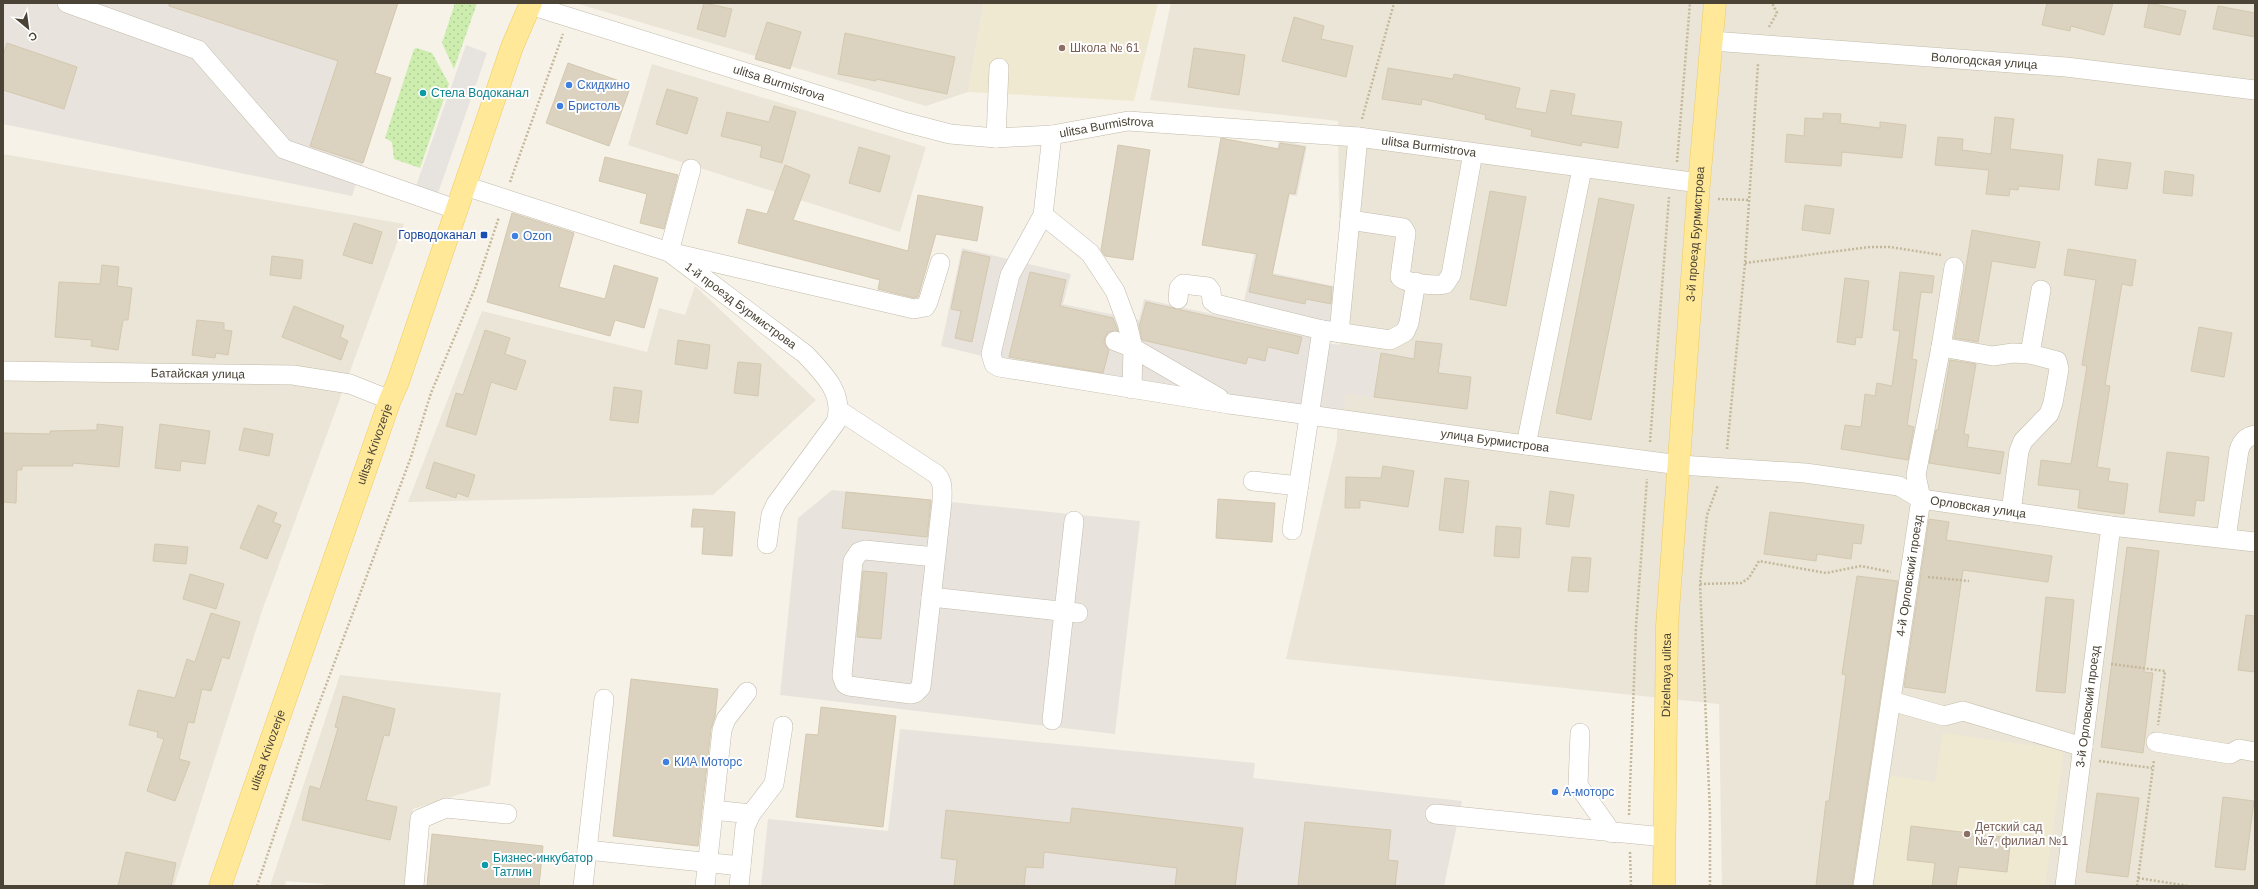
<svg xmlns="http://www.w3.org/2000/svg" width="2258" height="889" font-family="Helvetica,sans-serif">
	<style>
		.residential { fill: #eae5d6 }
		.industrial { fill: #e8e4dd }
		.education { fill: #f0e9d1 }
		.green { fill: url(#green-dots) }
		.parking { fill: #e7e4e0 }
		.building { fill: #dbd2bf; stroke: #d4c8af }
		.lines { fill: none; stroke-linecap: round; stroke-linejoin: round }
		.minor-casing { stroke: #c2bbaa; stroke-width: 20 }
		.major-casing { stroke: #efcc5d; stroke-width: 23 }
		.path { stroke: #c5b89a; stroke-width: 2.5; stroke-dasharray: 2 2; stroke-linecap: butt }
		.minor { stroke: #fff; stroke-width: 19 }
		.major { stroke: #ffe898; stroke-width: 22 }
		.education-dot { fill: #8d6e63; stroke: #fff; stroke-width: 1.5 }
		.shop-dot { fill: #3f7fe0; stroke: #fff; stroke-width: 1.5 }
		.culture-dot { fill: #0f9aa8; stroke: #fff; stroke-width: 1.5 }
		.transit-dot { fill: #1a4fb4; stroke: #fff; stroke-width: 1.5 }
		.labels { text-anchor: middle; stroke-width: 4; stroke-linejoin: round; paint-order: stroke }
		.education-label { font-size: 12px; fill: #785e54; stroke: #fff; text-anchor: start }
		.street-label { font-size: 12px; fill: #4a4336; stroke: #fff }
		.shop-label { font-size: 12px; fill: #366cbe; stroke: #fff; text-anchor: start }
		.culture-label { font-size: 12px; fill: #0d838f; stroke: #fff; text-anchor: start }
		.transit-label { font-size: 12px; fill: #164399; stroke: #fff; text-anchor: end }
	</style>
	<defs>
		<pattern id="green-dots" width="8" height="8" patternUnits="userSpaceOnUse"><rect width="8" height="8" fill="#cdedae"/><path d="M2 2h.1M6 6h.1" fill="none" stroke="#b2cc96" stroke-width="1.8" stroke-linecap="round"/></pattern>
	</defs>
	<rect width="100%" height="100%" fill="#f6f2e8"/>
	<g class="residential">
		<polygon points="575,3 984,3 968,92 926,106"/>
		<polygon points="1171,3 2255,3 2255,886 1722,886 1719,704 1286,659 1337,440 1340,284 1338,121 1150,100"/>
		<polygon points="652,64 926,147 900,232 628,145"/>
		<polygon points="3,154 404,224 262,611 174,886 3,886"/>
		<polygon points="695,286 816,400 713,495 408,502 482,311 647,352 659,308 685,315"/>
		<polygon points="340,675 501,693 490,785 413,809 404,886 324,886 324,884 286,881 285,886 270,886"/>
	</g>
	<g class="industrial">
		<polygon points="3,3 398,3 375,73 391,78 352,196 3,124"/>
		<polygon points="1279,140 1307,146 1297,196 1290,195 1273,273 1338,287 1327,343 1412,356 1415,339 1444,342 1440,371 1473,376 1468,410 1346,394 1343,416 1043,371 941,346 962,248 1071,274 1063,304 1139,320 1144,299 1240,320"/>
		<polygon points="832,490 1140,521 1115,734 780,695 798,518"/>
		<polygon points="900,729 1255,763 1253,778 1462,801 1444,886 761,886 768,819 888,831"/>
	</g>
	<g class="education">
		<polygon points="984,3 1158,3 1134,101 968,92"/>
		<polygon points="1943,733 2064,750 2045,886 1874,886 1890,776 1935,782"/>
	</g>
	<g class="green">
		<polygon points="455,3 477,3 454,69 442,43"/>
		<polygon points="417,48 432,53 449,84 420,168 394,159 392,142 385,138 414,49"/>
	</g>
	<polygon class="parking" points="466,45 487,53 438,193 416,186"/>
	<g class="building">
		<polygon points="169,3 398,3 375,73 391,78 363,163 310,146 338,61 169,6"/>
		<polygon points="704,3 732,9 725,37 697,29"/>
		<polygon points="2047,3 2113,3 2104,35 2071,26 2070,31 2042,25"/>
		<polygon points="2149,3 2186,11 2180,35 2144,27"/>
		<polygon points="2218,6 2255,13 2255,37 2213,29"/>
		<polygon points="1294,17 1324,26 1321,39 1353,46 1346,77 1282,61"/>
		<polygon points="767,22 801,32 790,69 755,59"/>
		<polygon points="845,33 955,57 947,94 876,79 876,81 838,74"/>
		<polygon points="7,43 77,67 64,109 3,90 3,56"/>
		<polygon points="1194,48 1245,55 1239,95 1188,87"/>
		<polygon points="568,63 631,85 609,146 546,123"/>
		<polygon points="1388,68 1453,79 1454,74 1520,88 1515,108 1546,113 1551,90 1575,94 1571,115 1622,122 1618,148 1582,142 1581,146 1531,136 1532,130 1485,119 1486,115 1422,99 1421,105 1382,99"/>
		<polygon points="667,89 698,98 687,134 656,124"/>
		<polygon points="774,106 796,112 782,163 760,157 762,146 721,136 727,112 769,122"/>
		<polygon points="1823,113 1841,114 1840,123 1880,128 1880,122 1906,125 1902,158 1842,152 1841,166 1785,162 1787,134 1804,136 1805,118 1823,119"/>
		<polygon points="1995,117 2014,119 2010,149 2063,155 2059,190 2019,186 2018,190 2010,189 2009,196 1986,194 1989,170 1935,165 1938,137 1963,139 1962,150 1991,154"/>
		<polygon points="1221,138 1279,149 1280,143 1305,147 1295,194 1289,193 1272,275 1332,287 1331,304 1306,299 1305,304 1249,292 1257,254 1202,245"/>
		<polygon points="1118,145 1150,150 1133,260 1105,256 1101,250"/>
		<polygon points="859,147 890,156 880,192 849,183"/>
		<polygon points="605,157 678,175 664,229 640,223 647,194 599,181"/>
		<polygon points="2098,159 2131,163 2127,189 2095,185"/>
		<polygon points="785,165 810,175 793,220 908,251 918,195 983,207 977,241 936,234 918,297 914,298 878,289 880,280 738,243 747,209 767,214"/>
		<polygon points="2165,171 2194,175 2192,196 2163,193"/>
		<polygon points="1490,191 1526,197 1506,306 1470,299"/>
		<polygon points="1599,198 1634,205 1591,420 1556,413"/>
		<polygon points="1805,205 1834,209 1830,234 1802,230"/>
		<polygon points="512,213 574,233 559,287 605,299 614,265 658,278 644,328 615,320 610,336 487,302"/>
		<polygon points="354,223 382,232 372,264 343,255"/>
		<polygon points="1972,230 2040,242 2035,268 1992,261 1978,342 1954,338"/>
		<polygon points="2068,249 2136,260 2132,286 2122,284 2105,385 2110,386 2097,467 2110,469 2108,481 2128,484 2124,514 2078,508 2080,490 2038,485 2041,460 2071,464 2087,366 2082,365 2096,280 2064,275"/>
		<polygon points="963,251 990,257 972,342 955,338 961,311 951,309"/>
		<polygon points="272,256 303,260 301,279 270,275"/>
		<polygon points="102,265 119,267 117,286 132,288 128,320 123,320 118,350 91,346 92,340 55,337 59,282 100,284"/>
		<polygon points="1030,272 1066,280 1060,306 1113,318 1118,331 1108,332 1105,337 1104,343 1109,350 1103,373 1009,357"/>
		<polygon points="1900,272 1934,276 1932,293 1921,292 1912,359 1917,360 1907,425 1914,427 1908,460 1841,449 1845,425 1861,427 1865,394 1875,396 1877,383 1892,386 1900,331 1893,330"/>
		<polygon points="1845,278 1869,281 1862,338 1856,337 1855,345 1837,342"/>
		<polygon points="1146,302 1302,337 1298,354 1268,347 1265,361 1248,357 1246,364 1142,340 1139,324 1140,324"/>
		<polygon points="294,306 344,326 340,337 348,341 341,360 282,337"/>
		<polygon points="197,320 224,323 224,330 232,331 228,355 216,353 215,358 192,355"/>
		<polygon points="2199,327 2232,333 2224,377 2191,371"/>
		<polygon points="485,330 510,338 505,354 526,361 516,390 491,382 476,435 446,426 456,393 463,395"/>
		<polygon points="678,340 710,345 707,369 675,364"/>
		<polygon points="1416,341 1442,344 1438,373 1471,377 1467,409 1374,397 1381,353 1414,359"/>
		<polygon points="1950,360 1976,364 1964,434 1969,435 1967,447 2004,452 2000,474 1929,463 1936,430 1938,430"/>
		<polygon points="738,362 761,364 758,396 734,393"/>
		<polygon points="614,387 642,391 638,423 610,420"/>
		<polygon points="97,424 123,427 119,467 73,463 73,466 22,466 22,470 17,470 16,503 3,502 3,433 50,434 50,431 97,430"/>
		<polygon points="160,424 210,431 205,464 181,461 180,471 155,468"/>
		<polygon points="244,428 273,434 269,456 239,450"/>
		<polygon points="2167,452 2209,457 2204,501 2196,500 2194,516 2159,512"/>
		<polygon points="434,462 475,475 468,497 457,493 456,498 426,488"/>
		<polygon points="1383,466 1414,471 1408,507 1360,500 1360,508 1345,508 1346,477 1381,478"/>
		<polygon points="1445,478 1469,481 1463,533 1439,530"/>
		<polygon points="1550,491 1574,495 1569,527 1546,524"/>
		<polygon points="846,492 931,500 927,537 842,528"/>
		<polygon points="1218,499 1275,503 1272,542 1216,538"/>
		<polygon points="258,505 277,513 273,522 281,525 267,559 240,548"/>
		<polygon points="693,509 735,512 732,556 702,554 704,527 691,527"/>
		<polygon points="1770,512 1864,525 1861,544 1853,543 1851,559 1817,554 1816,561 1764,554"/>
		<polygon points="1929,519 1949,522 1946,540 2052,556 2048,582 1963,570 1945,693 1904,687"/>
		<polygon points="1496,526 1521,528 1519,558 1494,556"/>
		<polygon points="155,544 188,547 186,564 153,561"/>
		<polygon points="2127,547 2159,551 2144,672 2153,673 2143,753 2101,747"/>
		<polygon points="1572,557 1591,558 1588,592 1568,591"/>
		<polygon points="863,571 887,573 881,639 857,637"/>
		<polygon points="190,574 224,584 216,609 183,599"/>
		<polygon points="1857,576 1898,581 1852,886 1816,886 1826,801 1829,801 1846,675 1842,674"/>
		<polygon points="2046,597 2074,600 2065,693 2036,691"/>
		<polygon points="211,613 240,622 229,659 222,657 211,691 202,689 194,723 188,722 179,759 190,762 175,801 147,791 164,739 157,737 158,732 129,725 138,690 175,698 187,659 195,662"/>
		<polygon points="2246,615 2255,616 2255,672 2238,670"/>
		<polygon points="631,679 718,689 715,717 711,729 698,846 613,836"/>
		<polygon points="343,696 395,709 389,736 384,735 366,800 397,807 390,840 302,820 310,786 320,789 338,728 335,727"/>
		<polygon points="821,707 896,716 883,827 796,817 806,734 818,735"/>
		<polygon points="2097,793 2139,798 2128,877 2086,872"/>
		<polygon points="2223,797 2254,801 2245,870 2215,867"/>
		<polygon points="1072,808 1243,828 1235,886 1175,886 1177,868 1044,852 1043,868 1026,867 1024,886 954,886 957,860 941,858 946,810 1070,823"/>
		<polygon points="1305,822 1391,830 1388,860 1398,861 1395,886 1298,886"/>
		<polygon points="1911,826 2011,838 2007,872 1959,867 1956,886 1932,886 1935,863 1907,860"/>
		<polygon points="432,834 543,846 539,886 427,886"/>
		<polygon points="126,852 176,863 171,886 118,886"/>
	</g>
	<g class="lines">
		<defs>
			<g id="minor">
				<polyline points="67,3 198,50 284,149 458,210"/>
				<path id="s1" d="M530,5L904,122L950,134L996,138L1052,135L1128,121L1358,137L1699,183"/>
				<path id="s2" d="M1712,41L2066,67L2255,90"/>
				<path id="s3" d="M1052,135L1043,215L1010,275L991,354L994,364L999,367L1229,404L1526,445L1680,465L1805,473L1899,486L1921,499L2111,526L2255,542"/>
				<polyline points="996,138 999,68"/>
				<polyline points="691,169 669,252 914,309 925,307 928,302 940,263"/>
				<path id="s4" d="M465,186L669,252L805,354C823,373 845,394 836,422L776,504L771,515L767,544"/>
				<polyline points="1043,215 1090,253 1115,291 1127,323 1133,348 1132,389"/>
				<path d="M1350,220L1403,228L1406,233L1400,277C1406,284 1437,286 1445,284L1451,275L1473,153"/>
				<polyline points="1178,299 1179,288 1183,284 1208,287 1211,291 1212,301 1216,304 1322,330 1390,340 1405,332 1409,323 1416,282"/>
				<polyline points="1339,333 1358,137"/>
				<polyline points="1115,341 1133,348 1219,398"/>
				<polyline points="1941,347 1993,356 2013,353 2030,354"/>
				<path id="s5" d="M3,371L293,375L350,384L390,400"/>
				<path d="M840,411L936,474C944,482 942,491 942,502L921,687L915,693L911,694L849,686L845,684L842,676L853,561L859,552L865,550L935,557"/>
				<polyline points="1526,445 1582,169"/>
				<polyline points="1253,481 1299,486"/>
				<polyline points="2011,512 2019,451 2023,441 2049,414 2053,403 2059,369 2057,361 2030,354 2041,290"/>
				<polyline points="1292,530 1322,330"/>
				<path d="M2226,538L2239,450C2242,441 2246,437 2255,435"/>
				<polyline points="931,597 1078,613"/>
				<polyline points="1891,701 1944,716 1963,711 2083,747"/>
				<polyline points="1052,720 1074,521"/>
				<polyline points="1580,733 1578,785 1612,833"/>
				<polyline points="2156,742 2230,754 2239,749 2255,752"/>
				<polyline points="713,810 751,814"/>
				<polyline points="1435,814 1664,837"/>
				<polyline points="587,850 741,866"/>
				<polyline points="414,886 420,819 446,808 507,814"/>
				<polyline points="583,886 604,699"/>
				<polyline points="705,886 722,730 726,719 747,692"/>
				<polyline points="739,886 745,827 751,814 774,784 783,726"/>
				<path id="s6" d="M1863,886L1921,499L1916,475L1941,347L1954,267"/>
				<path id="s7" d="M2065,886L2111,526"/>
			</g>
			<g id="major">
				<path id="s8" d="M220,886L390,400L398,382L512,47L531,3"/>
				<path id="s9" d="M1664,886L1667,626L1699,183L1715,3"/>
			</g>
		</defs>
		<use href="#minor" class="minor-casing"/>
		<use href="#major" class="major-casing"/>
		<g class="path">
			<polyline points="1769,27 1777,13 1772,3"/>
			<polyline points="1362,119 1394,3"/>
			<polyline points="1677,162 1690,3"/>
			<polyline points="510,182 563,34"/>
			<polyline points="1718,199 1750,200"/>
			<polyline points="1745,263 1870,247 1890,247 1941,255"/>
			<polyline points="1650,442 1669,197"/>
			<polyline points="1727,449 1745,263 1758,64"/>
			<polyline points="1928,577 1969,581"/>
			<polyline points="1700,584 1741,583 1749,578 1759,561 1826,573 1861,566 1891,572"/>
			<polyline points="2111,664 2165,671 2158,725"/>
			<polyline points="2099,761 2152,768"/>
			<polyline points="1629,815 1636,626 1647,479"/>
			<polyline points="1630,852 1631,886"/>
			<polyline points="2138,878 2188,886"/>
			<polyline points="257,886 310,728 411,457 431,393 476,286 499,217"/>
			<polyline points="1710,886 1710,812 1700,584 1707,515 1718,485"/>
			<polyline points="2137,886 2154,760"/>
		</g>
		<use href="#minor" class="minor"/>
		<use href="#major" class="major"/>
	</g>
	<g class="education-dot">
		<circle cx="1062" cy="48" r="4"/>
		<circle cx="1967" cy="834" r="4"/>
	</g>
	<g class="shop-dot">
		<circle cx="569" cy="85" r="4"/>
		<circle cx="560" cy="106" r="4"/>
		<circle cx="515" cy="236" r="4"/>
		<circle cx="666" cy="762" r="4"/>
		<circle cx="1555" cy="792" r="4"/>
	</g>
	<g class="culture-dot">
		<circle cx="423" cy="93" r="4"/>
		<circle cx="485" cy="865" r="4"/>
	</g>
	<rect class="transit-dot" x="480" y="231" width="8" height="8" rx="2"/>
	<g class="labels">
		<g class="education-label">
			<text x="1070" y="52">Школа № 61</text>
			<text x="1975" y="831">Детский сад<tspan x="1975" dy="14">№7, филиал №1</tspan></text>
		</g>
		<g class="street-label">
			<text dy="4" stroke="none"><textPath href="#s2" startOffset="273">Вологодская улица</textPath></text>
			<text dy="4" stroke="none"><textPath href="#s1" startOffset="261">ulitsa Burmistrova</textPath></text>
			<text dy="4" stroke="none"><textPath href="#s1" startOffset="597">ulitsa Burmistrova</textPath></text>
			<text dy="4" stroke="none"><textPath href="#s1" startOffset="921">ulitsa Burmistrova</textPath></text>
			<text dy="4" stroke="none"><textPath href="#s9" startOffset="653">3-й проезд Бурмистрова</textPath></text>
			<text dy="4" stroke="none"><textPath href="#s4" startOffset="304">1-й проезд Бурмистрова</textPath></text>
			<text dy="4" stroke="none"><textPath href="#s5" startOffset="195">Батайская улица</textPath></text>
			<text dy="4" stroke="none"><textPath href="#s3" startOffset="748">улица Бурмистрова</textPath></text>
			<text dy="4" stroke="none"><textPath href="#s8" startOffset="468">ulitsa Krivozerje</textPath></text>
			<text dy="4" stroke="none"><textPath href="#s3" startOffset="1238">Орловская улица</textPath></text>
			<text dy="4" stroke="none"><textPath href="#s6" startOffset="314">4-й Орловский проезд</textPath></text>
			<text dy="4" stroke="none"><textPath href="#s9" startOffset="211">Dizelnaya ulitsa</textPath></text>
			<text dy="4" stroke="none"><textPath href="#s7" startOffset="181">3-й Орловский проезд</textPath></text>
			<text dy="4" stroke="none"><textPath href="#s8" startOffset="144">ulitsa Krivozerje</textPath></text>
		</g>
		<g class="shop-label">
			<text x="577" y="89">Скидкино</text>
			<text x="568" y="110">Бристоль</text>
			<text x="523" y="240">Ozon</text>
			<text x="674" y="766">КИА Моторс</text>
			<text x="1563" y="796">А-моторс</text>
		</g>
		<g class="culture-label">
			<text x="431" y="97">Стела Водоканал</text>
			<text x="493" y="862">Бизнес-инкубатор<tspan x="493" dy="14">Татлин</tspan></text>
		</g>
		<g class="transit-label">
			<text x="476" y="239">Горводоканал</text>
		</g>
	</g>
	<rect width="2258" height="889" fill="none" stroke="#4a4336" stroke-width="8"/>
	<g transform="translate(28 28) rotate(151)" stroke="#ffffff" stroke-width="3" paint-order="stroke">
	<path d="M0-3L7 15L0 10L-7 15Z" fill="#4a4336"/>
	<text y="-6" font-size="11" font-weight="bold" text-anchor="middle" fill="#4a4336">С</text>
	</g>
</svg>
